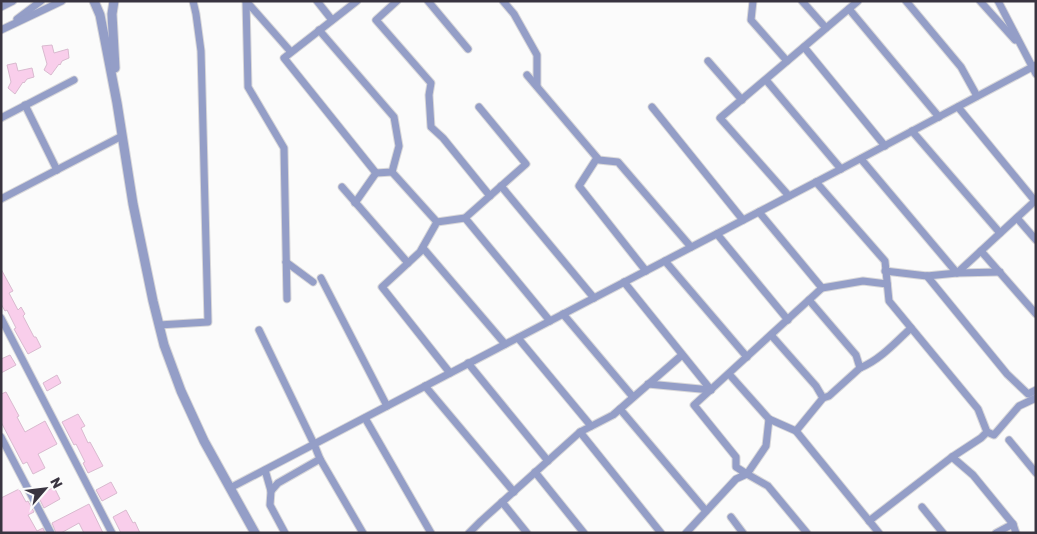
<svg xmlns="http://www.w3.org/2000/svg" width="1037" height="534" font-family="Rubik,sans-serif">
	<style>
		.building { fill: #f9ceeb; stroke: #d9bacf }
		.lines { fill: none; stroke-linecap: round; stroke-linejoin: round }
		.minor-casing { stroke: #d8d7d9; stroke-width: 9 }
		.tertiary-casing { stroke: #d8d7d9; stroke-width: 11 }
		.minor { stroke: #949ec7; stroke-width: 7 }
		.tertiary { stroke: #949ec7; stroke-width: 9 }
	</style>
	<rect width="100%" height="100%" fill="#fbfbfb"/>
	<g class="building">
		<polygon points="52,45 54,53 68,49 69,58 62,61 60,65 59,64 51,75 44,70 47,64 42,46"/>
		<polygon points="16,63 18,71 32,68 34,77 27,79 24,83 23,82 15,94 8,88 11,82 7,65"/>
		<polygon points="1,269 13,291 9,293 18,310 21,307 25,314 23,316 34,337 36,337 41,347 28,354 14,329 16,328 7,310 5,311 1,304"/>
		<polygon points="10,355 16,365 1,373 1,359"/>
		<polygon points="57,375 61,383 47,391 43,383"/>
		<polygon points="6,392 19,416 17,417 25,432 45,421 57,444 38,454 45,468 33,474 27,462 23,464 1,422 1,394"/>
		<polygon points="78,414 85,426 81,428 88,443 90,442 103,466 88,473 83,463 85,462 76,444 74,445 62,422"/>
		<polygon points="111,482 117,493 102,501 96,490"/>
		<polygon points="54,487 60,499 44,508 38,496"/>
		<polygon points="19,489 26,502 28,501 34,512 28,515 37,531 43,528 45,533 1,533 1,498"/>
		<polygon points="89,504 103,533 84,533 79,523 61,533 56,533 52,523"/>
		<polygon points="126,510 133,523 135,522 140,533 121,533 113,517"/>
	</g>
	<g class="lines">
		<defs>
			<g id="minor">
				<polyline points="246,1 248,87 284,148 287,299"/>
				<polyline points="246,1 291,52"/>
				<polyline points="317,1 332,20"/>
				<polyline points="357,1 284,58 376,173"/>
				<polyline points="397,1 376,20 431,83 429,95 431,127 443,138 490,196"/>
				<polyline points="428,1 468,49"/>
				<polyline points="503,1 514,14 537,55 537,86"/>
				<polyline points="753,1 751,20 787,61"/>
				<polyline points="802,1 826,28"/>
				<polyline points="906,1 961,67 977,96"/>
				<polyline points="980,1 1015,40"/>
				<polyline points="998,1 1036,74"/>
				<polyline points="1,7 13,1"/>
				<polyline points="849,9 939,117"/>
				<polyline points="17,19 41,1"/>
				<polyline points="1,30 62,1"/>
				<polyline points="319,30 394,117 399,146 392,172 376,173"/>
				<polyline points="804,47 885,146"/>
				<polyline points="708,61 742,100"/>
				<polyline points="527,75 599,160 618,162 691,247"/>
				<polyline points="766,80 841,169"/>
				<polyline points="25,105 57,170"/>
				<polyline points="652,107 743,220"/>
				<polyline points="958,107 1035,201"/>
				<polyline points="1,118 74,80"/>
				<polyline points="912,131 1000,233"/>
				<polyline points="597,158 579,186 646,271"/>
				<polyline points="861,159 957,273 1036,200"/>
				<polyline points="392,172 437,222"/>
				<polyline points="816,182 885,261 889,301 978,409 987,432"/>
				<polyline points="501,186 594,298"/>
				<polyline points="342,187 408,263"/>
				<polyline points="789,196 720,118 858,1"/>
				<polyline points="1,199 122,136"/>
				<polyline points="355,203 376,173"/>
				<polyline points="759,212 822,288"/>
				<polyline points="465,218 550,321"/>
				<polyline points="1017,218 1036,240"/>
				<polyline points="717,234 788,320"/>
				<polyline points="423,248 505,344"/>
				<polyline points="981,251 1036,314"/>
				<polyline points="665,261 747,357"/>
				<polyline points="286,262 313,282"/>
				<polyline points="885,271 927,276 957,273 1000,272"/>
				<polyline points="927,276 1007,374 1028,394 1036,390"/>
				<polyline points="321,278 387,406"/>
				<polyline points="624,282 711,390"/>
				<polyline points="809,300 856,355 860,368"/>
				<polyline points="563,314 633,397"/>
				<polyline points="1,318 112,533"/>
				<polyline points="159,325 208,322 201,51 196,14 193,1"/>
				<polyline points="259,330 314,444 320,459 363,533"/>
				<polyline points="771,335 816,386 823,398"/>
				<polyline points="518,338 591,426"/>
				<polyline points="468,363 548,461"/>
				<polyline points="450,373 382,287 420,252 437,222 465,218 526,164 479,107"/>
				<polyline points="729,374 769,419 796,431 879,533"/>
				<polyline points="648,384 711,390"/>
				<polyline points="425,386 514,492"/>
				<polyline points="620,409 706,511"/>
				<polyline points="365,418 431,533"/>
				<polyline points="769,419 766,446 747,474 768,486 807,533"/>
				<path d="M796,431L823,398L829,396L860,368C880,360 896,342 911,328"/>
				<polyline points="580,432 661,533"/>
				<polyline points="1,437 51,533"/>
				<polyline points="1009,440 1036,473"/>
				<polyline points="952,457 973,475 1013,524 1016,533"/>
				<polyline points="265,470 271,491"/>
				<polyline points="535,472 584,533"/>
				<polyline points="230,488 841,169 1036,65"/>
				<polyline points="502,502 527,533"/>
				<polyline points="922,507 943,533"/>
				<polyline points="731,517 743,533"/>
				<polyline points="869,521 952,457 981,438 987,432 994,435 1019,406 1036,398"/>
				<polyline points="285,533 270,505 271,491 278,483 320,459"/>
				<polyline points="469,533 481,521 580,432 613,415 682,355"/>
				<polyline points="686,533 736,479 747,474 736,467 736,457 694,405 822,288 863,281 887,284"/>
				<polyline points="996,533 1013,524"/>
			</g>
			<g id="tertiary">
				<polyline points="94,1 100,15 117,103 133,204 153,301 164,345 181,391 204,441 255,533"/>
				<polyline points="114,1 112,14 115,68"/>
			</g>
		</defs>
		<use href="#minor" class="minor-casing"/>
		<use href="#tertiary" class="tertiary-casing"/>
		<use href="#minor" class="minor"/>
		<use href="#tertiary" class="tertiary"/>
	</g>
	<rect width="1037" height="534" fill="none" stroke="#393440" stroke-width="5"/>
	<g transform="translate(45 489) rotate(62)" stroke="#fbfbfb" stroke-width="4" paint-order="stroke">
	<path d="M0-4L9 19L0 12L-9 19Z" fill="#393440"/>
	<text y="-8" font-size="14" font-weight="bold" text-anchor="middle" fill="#393440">N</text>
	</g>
</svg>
